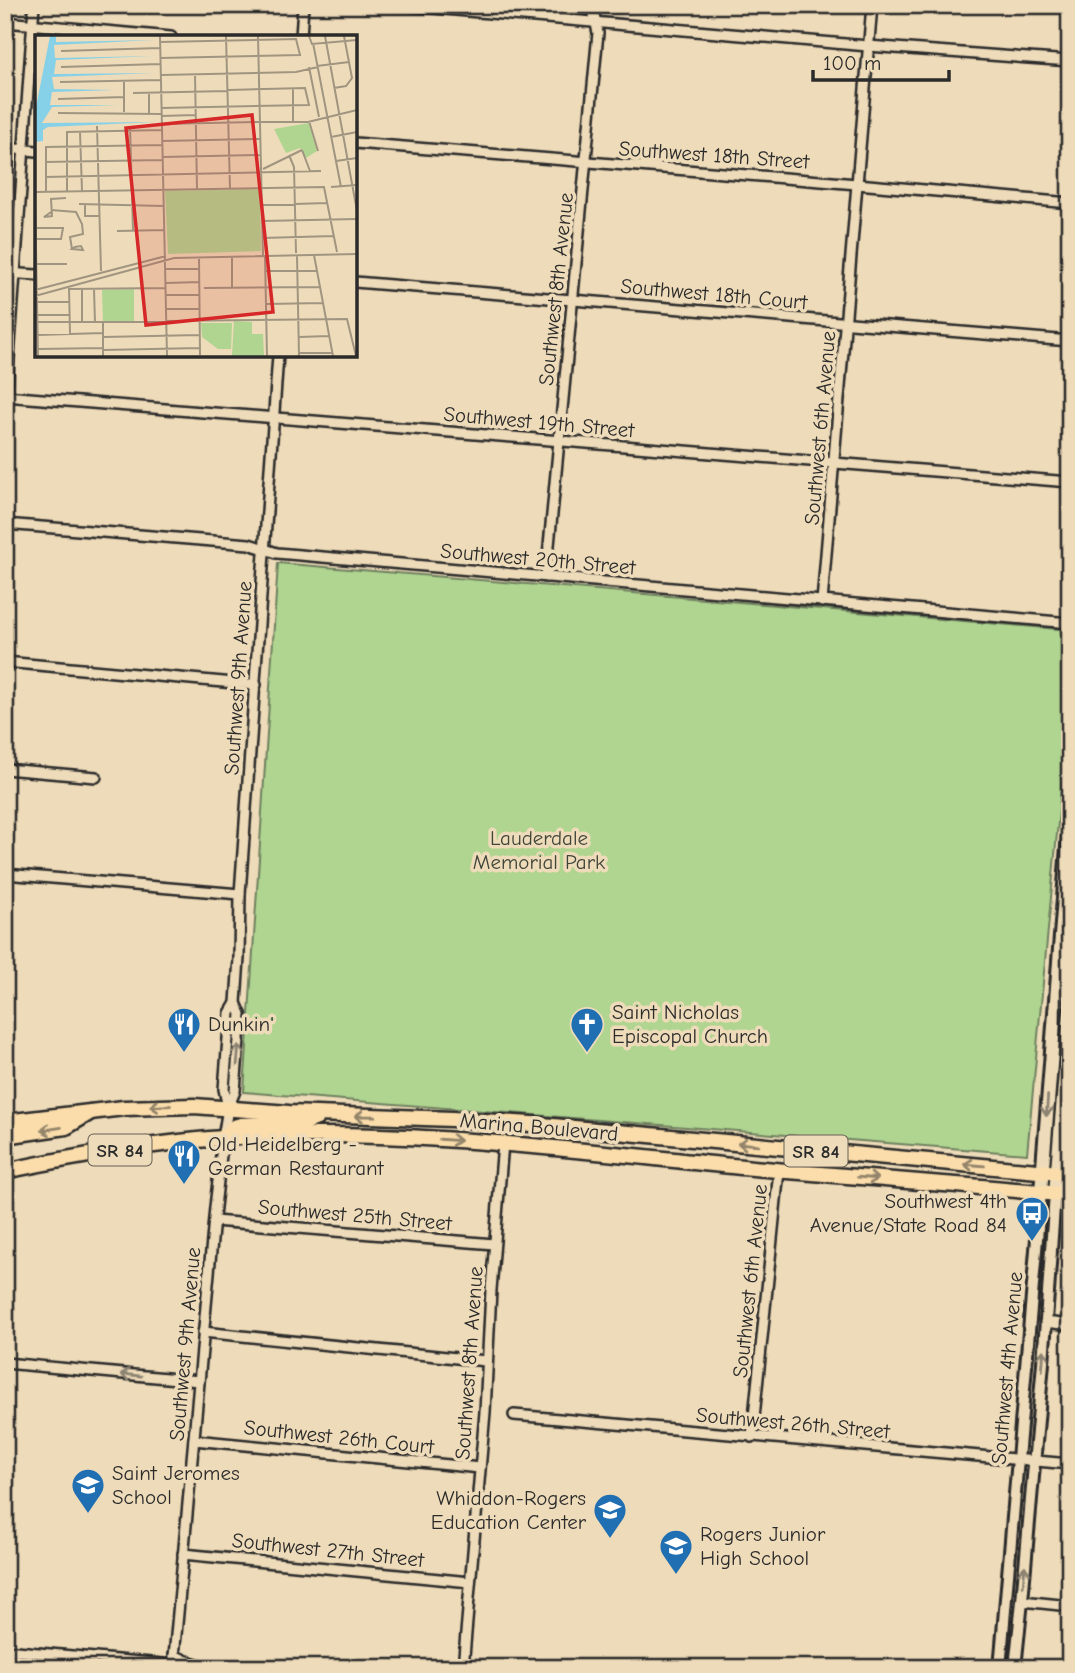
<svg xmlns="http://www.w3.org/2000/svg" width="1075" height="1673" font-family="'Comic Neue',sans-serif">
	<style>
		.green { fill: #b0d591; stroke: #6e805e; stroke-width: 2 }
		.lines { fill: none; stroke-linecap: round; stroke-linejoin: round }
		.minor-casing { stroke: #2b2b2b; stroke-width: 14 }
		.tertiary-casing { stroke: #2b2b2b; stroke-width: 16 }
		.secondary-casing { stroke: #2b2b2b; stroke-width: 18 }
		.primary-casing { stroke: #2b2b2b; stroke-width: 19 }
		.minor { stroke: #eedbb9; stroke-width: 9 }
		.tertiary { stroke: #eedbb9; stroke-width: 10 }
		.secondary { stroke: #eedbb9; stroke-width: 12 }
		.primary { stroke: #fbddab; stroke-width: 14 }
		.oneway { stroke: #8c8372 }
		.oneway2 { stroke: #93846b }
		.labels { text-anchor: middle; stroke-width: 7; stroke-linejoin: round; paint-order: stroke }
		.shield { fill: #eedbb9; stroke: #666056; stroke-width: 2 }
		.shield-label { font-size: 19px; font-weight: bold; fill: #2b2b2b }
		.street-label { font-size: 21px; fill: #2b2b2b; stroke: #eedbb9 }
		.park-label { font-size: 21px; fill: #3f443a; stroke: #eedbb9 }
		.poi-label { font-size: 21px; fill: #2b2b2b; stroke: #eedbb9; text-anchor: start }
		.inset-road { fill: none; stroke: #a09580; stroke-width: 2 }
		.view { fill: #d62828; fill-opacity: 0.15; stroke: #d62828; stroke-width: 3.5 }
		.inset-edge { fill: none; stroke: #2b2b2b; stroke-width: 3.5 }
	</style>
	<rect width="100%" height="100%" fill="#eedbb9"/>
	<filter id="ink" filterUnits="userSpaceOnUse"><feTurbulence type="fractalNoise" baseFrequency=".0143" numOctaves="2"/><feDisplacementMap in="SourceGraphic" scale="14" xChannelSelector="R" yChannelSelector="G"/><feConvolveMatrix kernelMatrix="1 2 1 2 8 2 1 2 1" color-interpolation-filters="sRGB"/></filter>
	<g filter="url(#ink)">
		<polygon class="green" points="278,563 1070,630 1070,694 1027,1154 244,1092"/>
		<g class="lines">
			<defs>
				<g id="minor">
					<polyline points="398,5 868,46 1070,61"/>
					<polyline points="5,22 171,37"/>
					<polyline points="301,37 303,5"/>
					<polyline points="355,143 857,184 1070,203"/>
					<polyline points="5,148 37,151"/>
					<polyline points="5,273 37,275"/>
					<polyline points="355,282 1070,341"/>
					<polyline points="5,396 1070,482"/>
					<polyline points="5,415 34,5"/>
					<polyline points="5,524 249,544 277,553 1070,623"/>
					<polyline points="546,577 598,33 592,5"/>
					<polyline points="822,602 872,5"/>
					<polyline points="5,662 256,685"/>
					<polyline points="5,769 96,777"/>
					<polyline points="5,874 240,894"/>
					<polyline points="228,1108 224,1089 230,1013 236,1003 239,958 240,894 278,355"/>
					<polyline points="214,1221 494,1244"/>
					<polyline points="1045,1322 1070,1325"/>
					<polyline points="203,1332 486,1361"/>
					<polyline points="5,1363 199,1381"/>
					<polyline points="514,1415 1070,1464"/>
					<polyline points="752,1437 779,1170"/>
					<polyline points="194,1440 480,1468"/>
					<polyline points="183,1554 470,1582"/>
					<polyline points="1022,1601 1070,1606"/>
					<polyline points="5,1650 174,1665"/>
					<path d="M174,1655C190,1664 204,1666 222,1668"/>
					<polyline points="173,1668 215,1207 223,1138 228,1108 235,1091 241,1014 236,1003"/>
					<polyline points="463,1668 485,1412 491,1290 503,1143"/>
				</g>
				<g id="tertiary">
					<polyline points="1000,1668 1041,1192"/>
					<polyline points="1015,1668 1022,1601 1043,1363 1055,1194"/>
				</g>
				<g id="secondary">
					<polyline points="1041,1192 1070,821"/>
					<polyline points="1055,1194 1070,1013"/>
				</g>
				<g id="primary">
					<polyline points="5,1122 124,1108 194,1106 289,1113 452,1119 531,1124 1070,1174"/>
					<polyline points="5,1136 66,1127 91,1112"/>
					<polyline points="223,1138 234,1127 241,1125 304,1123 317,1118"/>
					<path d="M5,1171C77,1156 150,1143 223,1138C393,1127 563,1149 732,1166C845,1177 957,1184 1070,1195"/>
				</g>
			</defs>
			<use href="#minor" class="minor-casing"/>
			<use href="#tertiary" class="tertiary-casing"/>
			<use href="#secondary" class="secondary-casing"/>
			<use href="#primary" class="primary-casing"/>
			<use href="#minor" class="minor"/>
			<use href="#tertiary" class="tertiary"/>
			<use href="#secondary" class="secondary"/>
			<use href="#primary" class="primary"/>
		</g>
		<defs><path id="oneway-shaft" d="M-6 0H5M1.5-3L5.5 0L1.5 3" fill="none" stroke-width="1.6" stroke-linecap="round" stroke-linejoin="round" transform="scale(1.75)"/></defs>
		<g class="oneway">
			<use href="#oneway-shaft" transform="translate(238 1055) rotate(-85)"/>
			<use href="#oneway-shaft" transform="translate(1047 1106) rotate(94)"/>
			<use href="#oneway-shaft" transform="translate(1043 1360) rotate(-86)"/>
			<use href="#oneway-shaft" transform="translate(131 1375) rotate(-174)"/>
			<use href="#oneway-shaft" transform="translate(1024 1576) rotate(-85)"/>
		</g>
		<g class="oneway2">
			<use href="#oneway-shaft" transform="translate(160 1106) rotate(178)"/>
			<use href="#oneway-shaft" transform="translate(365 1116) rotate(-179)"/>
			<use href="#oneway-shaft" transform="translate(51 1129) rotate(171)"/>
			<use href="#oneway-shaft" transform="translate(450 1140) rotate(4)"/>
			<use href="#oneway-shaft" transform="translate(748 1144) rotate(-175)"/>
			<use href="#oneway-shaft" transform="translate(974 1165) rotate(-175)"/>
			<use href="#oneway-shaft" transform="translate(868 1178) rotate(5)"/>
		</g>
	</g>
	<defs>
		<symbol id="restaurant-pin" viewBox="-11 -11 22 30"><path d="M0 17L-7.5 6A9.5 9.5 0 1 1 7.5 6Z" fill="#1f6fb2" stroke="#eedbb9"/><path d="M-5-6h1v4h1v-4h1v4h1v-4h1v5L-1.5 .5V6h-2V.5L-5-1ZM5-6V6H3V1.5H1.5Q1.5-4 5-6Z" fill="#fff"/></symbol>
		<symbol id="church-pin" viewBox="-11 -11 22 30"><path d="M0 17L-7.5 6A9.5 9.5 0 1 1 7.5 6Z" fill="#1f6fb2" stroke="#eedbb9"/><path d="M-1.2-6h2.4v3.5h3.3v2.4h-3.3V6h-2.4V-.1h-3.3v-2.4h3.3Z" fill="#fff"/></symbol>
		<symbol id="bus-pin" viewBox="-11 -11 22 30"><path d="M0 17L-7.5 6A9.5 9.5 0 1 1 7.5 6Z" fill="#1f6fb2" stroke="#eedbb9"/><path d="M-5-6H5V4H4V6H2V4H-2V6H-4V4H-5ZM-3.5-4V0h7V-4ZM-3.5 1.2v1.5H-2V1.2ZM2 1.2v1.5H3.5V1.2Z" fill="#fff"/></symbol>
		<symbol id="school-pin" viewBox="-11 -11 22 30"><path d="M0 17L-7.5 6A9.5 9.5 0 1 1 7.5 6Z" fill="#1f6fb2" stroke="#eedbb9"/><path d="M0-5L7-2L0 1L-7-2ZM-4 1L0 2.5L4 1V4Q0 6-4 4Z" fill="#fff"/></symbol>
	</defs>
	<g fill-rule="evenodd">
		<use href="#restaurant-pin" x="165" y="1005" width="38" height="52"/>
		<use href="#church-pin" x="568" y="1005" width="38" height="52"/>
		<use href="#restaurant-pin" x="165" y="1137" width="38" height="52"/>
		<use href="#bus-pin" x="1013" y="1194" width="38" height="52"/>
		<use href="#school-pin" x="69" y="1466" width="38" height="52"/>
		<use href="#school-pin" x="591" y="1491" width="38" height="52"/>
		<use href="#school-pin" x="657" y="1527" width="38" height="52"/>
	</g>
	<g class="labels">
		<g class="shield">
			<rect x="88.5" y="1134.5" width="63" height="31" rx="5"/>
			<rect x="784.5" y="1135.5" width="63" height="31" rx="5"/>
		</g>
		<g class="shield-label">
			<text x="120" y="1157">SR 84</text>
			<text x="816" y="1158">SR 84</text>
		</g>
		<g class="street-label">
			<text transform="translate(714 155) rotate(4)" y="7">Southwest 18th Street</text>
			<text transform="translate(556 289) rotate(-84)" y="7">Southwest 8th Avenue</text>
			<text transform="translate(714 294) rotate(5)" y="7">Southwest 18th Court</text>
			<text transform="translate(539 422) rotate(5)" y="7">Southwest 19th Street</text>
			<text transform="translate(820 428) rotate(-85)" y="7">Southwest 6th Avenue</text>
			<text transform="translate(538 559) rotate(5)" y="7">Southwest 20th Street</text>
			<text transform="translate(238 678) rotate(-86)" y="7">Southwest 9th Avenue</text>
			<text transform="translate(539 1127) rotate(5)" y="7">Marina Boulevard</text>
			<text transform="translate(355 1215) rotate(5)" y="7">Southwest 25th Street</text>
			<text transform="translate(750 1281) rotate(-84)" y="7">Southwest 6th Avenue</text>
			<text transform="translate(185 1344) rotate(-85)" y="7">Southwest 9th Avenue</text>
			<text transform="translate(469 1363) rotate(-86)" y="7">Southwest 8th Avenue</text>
			<text transform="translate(1007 1368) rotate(-85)" y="7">Southwest 4th Avenue</text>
			<text transform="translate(793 1423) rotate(5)" y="7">Southwest 26th Street</text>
			<text transform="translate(339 1437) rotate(6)" y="7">Southwest 26th Court</text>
			<text transform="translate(328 1550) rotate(6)" y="7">Southwest 27th Street</text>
		</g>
		<g class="park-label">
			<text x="539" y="845">Lauderdale<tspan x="539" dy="24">Memorial Park</tspan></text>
		</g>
		<g class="poi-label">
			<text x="612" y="1019">Saint Nicholas<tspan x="612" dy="24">Episcopal Church</tspan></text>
			<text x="208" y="1031">Dunkin'</text>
			<text x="208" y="1151">Old Heidelberg -<tspan x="208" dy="24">German Restaurant</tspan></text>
			<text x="1007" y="1208" text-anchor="end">Southwest 4th<tspan x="1007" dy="24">Avenue/State Road 84</tspan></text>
			<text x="112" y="1480">Saint Jeromes<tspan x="112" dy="24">School</tspan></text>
			<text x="586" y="1505" text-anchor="end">Whiddon-Rogers<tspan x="586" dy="24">Education Center</tspan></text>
			<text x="700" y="1541">Rogers Junior<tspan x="700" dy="24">High School</tspan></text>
		</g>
	</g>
	<g transform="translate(35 35)">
		<rect width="322" height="322" fill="#eedbb9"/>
		<path d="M274,88L282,116L271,123L265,113L251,118L239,94ZM225,154L226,216L133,219L130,156ZM99,254V286L68,287L67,255ZM199,286L217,287V299H228L229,321H197ZM166,288H197L196,314H183L167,302Z" fill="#b0d591"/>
		<path d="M15,1H21V7L119,5L19,10L20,23L119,21L21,25L19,39L119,38L17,42L19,54L80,55L17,57L15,70H83L17,72L7,88L120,87L13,92L8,95V106L0,107V77Z" fill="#86d1e7"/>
		<path class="inset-road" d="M125,1L132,321M191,1L195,154M223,1L228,221M274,1L277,9L322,5M290,1L322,176M125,7L261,4L265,20L125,23M278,8L306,152M26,16L125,13M282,31L314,27M26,32L125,29M274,32L284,82M160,39L162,154M126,40L261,37L283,32M25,47L126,45M258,53V88M299,53L311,51L317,43L309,1M114,57V79M98,58L193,56M23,64L89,62M126,73L274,70L270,53L193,55M89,77V46M23,78L126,79M126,81L160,80M274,86L283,116M225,87H273L322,75M126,89L225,87M62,91L66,236M95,92L98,196M45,97L47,156M296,102L322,97M127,106L225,104M267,115L275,136M254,120L259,132L261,218M128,122L226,120M301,126L322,123M10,127L128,125M228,134L267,115M10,142L286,136M296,152L322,150M32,156V97L127,95M0,157L289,152L302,217M0,157L3,321M11,157V112L127,110M44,169L129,171M50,169V181H65M227,170L292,168M16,175L41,177L47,189L48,199L35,202L37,214M16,177L9,182L17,181L16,164L31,163M227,186L322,184M2,193H29M82,196L130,195M227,203L299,201M2,204H26L28,193M46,211L48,215L37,214L40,212ZM279,220L298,321M197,221V253M230,221L232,321M262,221L264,321M164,222L165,320M2,229H32M131,234H164M230,236H281M131,248L165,247M34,252L35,299M169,253L285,252M34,254L131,253M47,254V288M59,254L60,288M0,255L131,221M131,260H165M0,261L139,223L322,219M2,267H34M231,269L288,268M131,274H165M1,280H35M132,286L312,284L321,321M2,287H132M68,288V321M3,300L68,298M68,302L165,300M264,302L294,301M3,314L68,313M68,315L165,313M264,318H297"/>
		<path class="view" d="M217,80L238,277L111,290L91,93Z"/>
		<rect width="322" height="322" class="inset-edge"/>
	</g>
	<rect width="1075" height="1673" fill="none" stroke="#eedbb9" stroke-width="28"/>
	<rect x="14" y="14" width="1047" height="1645" fill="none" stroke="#2b2b2b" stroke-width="2.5" filter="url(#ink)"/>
	<path d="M813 70v10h136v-10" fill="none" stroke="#2b2b2b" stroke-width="3.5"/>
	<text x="823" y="70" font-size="21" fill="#2b2b2b" stroke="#eedbb9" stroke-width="5" paint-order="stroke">100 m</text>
</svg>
